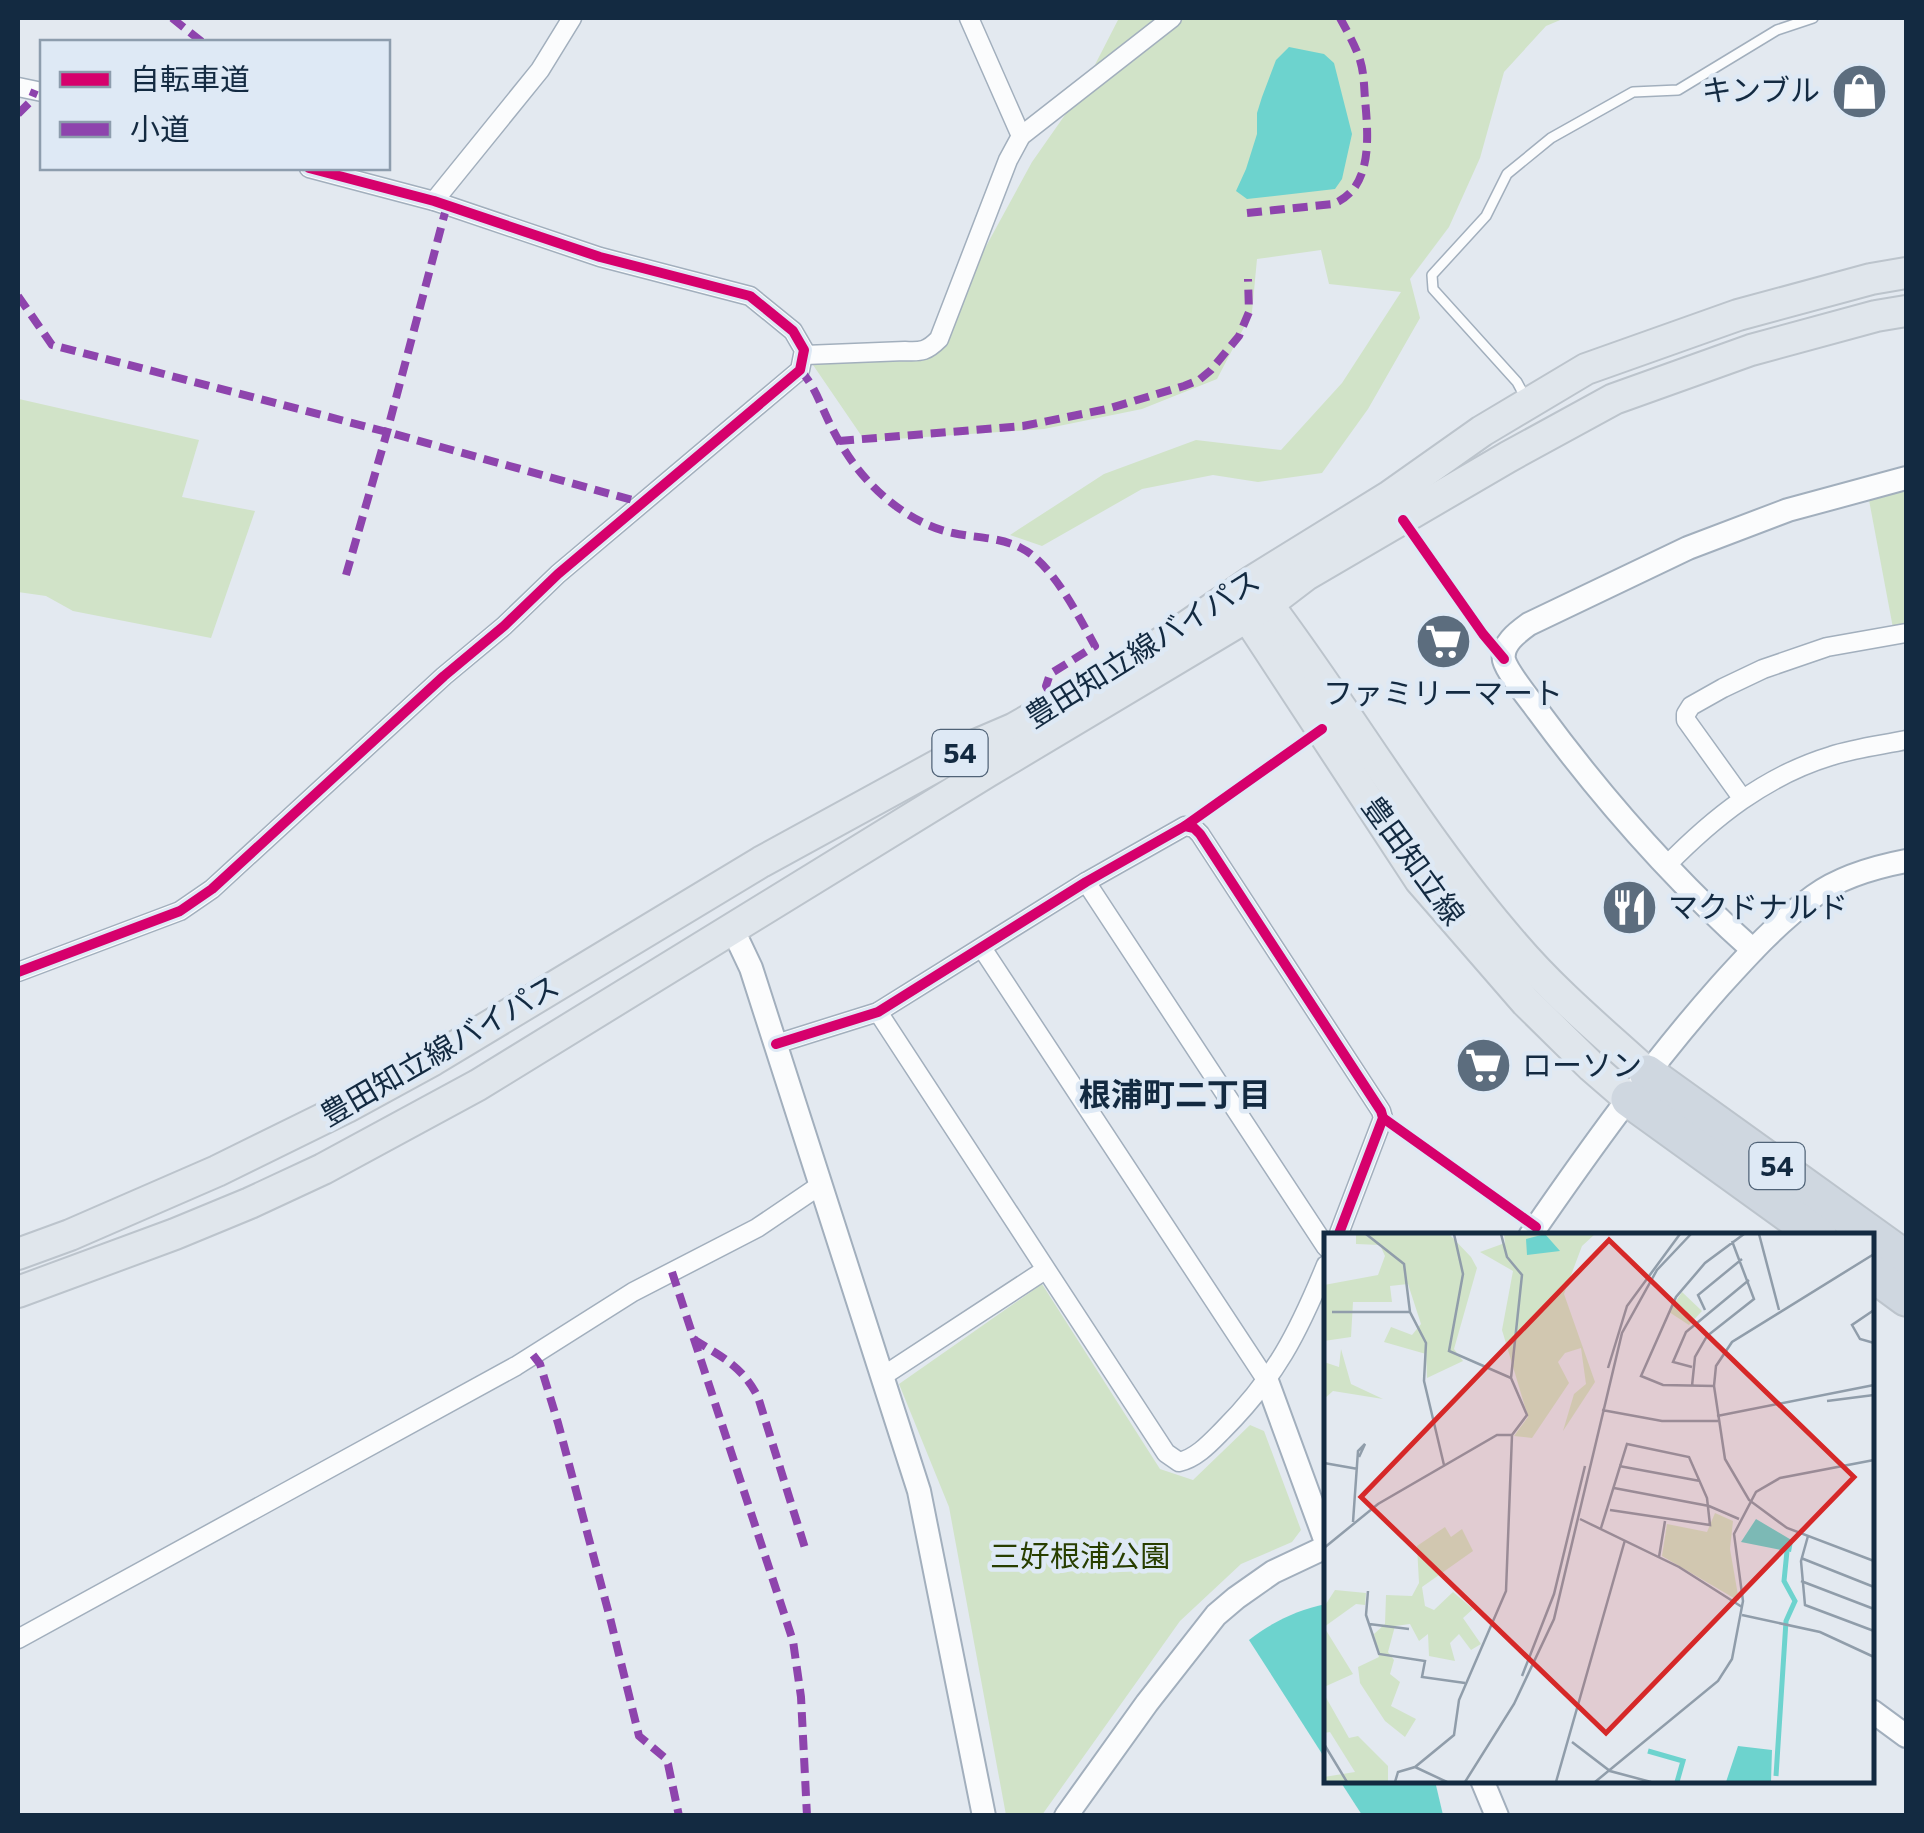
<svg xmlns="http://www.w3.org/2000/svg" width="1924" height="1833" font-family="Commissioner,'Noto Sans JP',sans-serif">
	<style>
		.green { fill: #d1e3c8 }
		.water { fill: #6dd3ce }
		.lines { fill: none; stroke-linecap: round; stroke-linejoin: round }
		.service-casing { stroke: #a2afbd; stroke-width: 12 }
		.minor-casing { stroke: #a2afbd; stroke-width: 21 }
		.tertiary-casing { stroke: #a2afbd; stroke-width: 26 }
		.primary-casing { stroke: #bcc4cc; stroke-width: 34 }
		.motorway-casing { stroke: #bcc4cc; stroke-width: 39 }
		.service { stroke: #fbfcfd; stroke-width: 9 }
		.minor { stroke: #fbfcfd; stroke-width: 18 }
		.tertiary { stroke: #fbfcfd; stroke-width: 22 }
		.primary { stroke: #e0e6ec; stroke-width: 30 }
		.motorway { stroke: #cfd7e0; stroke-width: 35 }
		.quiet { stroke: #8e44ad; stroke-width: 8; stroke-dasharray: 15 8; stroke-linecap: butt }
		.cycleway-casing { stroke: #dee9f5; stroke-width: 16 }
		.cycleway { stroke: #d6006c; stroke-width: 10 }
		.labels { text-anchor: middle; stroke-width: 9; stroke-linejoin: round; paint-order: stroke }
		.shield { fill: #dee9f5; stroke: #506377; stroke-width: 2.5 }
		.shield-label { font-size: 28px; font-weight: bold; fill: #132a41 }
		.poi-label { font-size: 30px; fill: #132a41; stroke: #dee9f5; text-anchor: start }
		.street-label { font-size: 30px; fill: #132a41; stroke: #dee9f5 }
		.park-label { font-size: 30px; fill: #283e00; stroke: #dee9f5 }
		.neighbourhood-label { font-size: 32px; font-weight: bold; fill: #132a41; stroke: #dee9f5 }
		.inset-river { fill: none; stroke: #6dd3ce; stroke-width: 5 }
		.inset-road { fill: none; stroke: #909daa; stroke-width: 2.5 }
		.view { fill: #d62828; fill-opacity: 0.15; stroke: #d62828; stroke-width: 5 }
		.inset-edge { fill: none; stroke: #132a41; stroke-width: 5 }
	</style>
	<rect width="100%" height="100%" fill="#e3e9f0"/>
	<g class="green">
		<polygon points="1119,18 1565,18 1546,26 1504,72 1480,158 1449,227 1410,279 1420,318 1368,409 1322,473 1258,482 1213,475 1142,489 1042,546 1010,535 1104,474 1196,440 1281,450 1342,383 1401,292 1329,284 1321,250 1257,259 1252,312 1217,379 1142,409 1044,429 865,441 811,362 922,361 937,348 978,261 1032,162 1081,92"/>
		<polygon points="19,399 199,440 182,497 255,511 211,638 73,611 46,596 18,592 18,401"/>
		<polygon points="1906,490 1906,626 1893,628 1869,500"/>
		<polygon points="1042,1284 1160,1469 1193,1480 1250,1425 1264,1431 1301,1530 1292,1542 1241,1564 1180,1621 1042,1815 1006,1815 949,1507 899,1384"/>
	</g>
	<g class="water">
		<polygon points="1289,47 1324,54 1334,63 1352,134 1342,179 1335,189 1247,199 1236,191 1246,169 1257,134 1257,113 1262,97 1276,60"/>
		<path d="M1326,1604V1760L1249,1640C1272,1622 1297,1610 1326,1604Z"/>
		<polygon points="1340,1781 1435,1781 1443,1815 1362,1815"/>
	</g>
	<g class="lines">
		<defs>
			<polyline id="service" points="1525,397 1517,382 1433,289 1432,275 1486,216 1507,174 1551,138 1633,92 1678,90 1777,30 1813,18"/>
			<g id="minor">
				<polyline points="969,18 1021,136"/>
				<polyline points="18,87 42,92"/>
				<polyline points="434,201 540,70 572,18"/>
				<path d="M805,355L905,351C922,352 927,351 939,339L1008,160L1021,136L1172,18"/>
				<polyline points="1742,798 1686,720 1686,714 1691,706 1723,688 1763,669 1827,647 1906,633"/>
				<path d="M1666,866C1713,818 1765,776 1831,756C1855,748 1882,745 1906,740"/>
				<polyline points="1086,882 1326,1247"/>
				<polyline points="982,948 1267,1381"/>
				<polyline points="18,972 180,911 212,889 444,676 504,626 558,574 800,370 804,350 793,331 750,296 600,257 434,201 309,168"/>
				<path d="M878,1012L1166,1453L1179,1462C1197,1458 1211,1442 1223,1430C1276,1377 1298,1333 1326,1265"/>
				<polyline points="776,1044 878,1012 1086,882 1185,826 1194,828 1200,834 1381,1111 1383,1118 1338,1236"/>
				<polyline points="883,1376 1045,1270"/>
				<polyline points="18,1639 516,1366 633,1292 757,1228 822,1184"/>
			</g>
			<g id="tertiary">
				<polyline points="733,930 751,968 919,1491 984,1816"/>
				<path d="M1753,950C1672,878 1602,798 1538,711C1530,700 1507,672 1504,660C1501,644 1518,632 1529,624L1688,548L1788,510L1906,478"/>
				<path d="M1530,1236C1590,1149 1651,1064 1720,986C1749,954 1779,921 1814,896C1840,877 1875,867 1906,861"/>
				<polyline points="1267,1381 1326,1542"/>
				<polyline points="1872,1711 1906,1736"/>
				<polyline points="1482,1780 1497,1816"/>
				<polyline points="1066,1816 1147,1703 1216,1615 1236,1598 1273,1572 1326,1547"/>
			</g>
			<g id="primary">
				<path d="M1257,590C1346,706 1418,835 1514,945C1554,992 1601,1031 1647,1073"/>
				<polyline points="1237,601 1420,880 1526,1002 1592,1067 1629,1099"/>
				<polyline points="18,1254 70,1235 217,1171 347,1107 433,1060 761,862 971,747 1013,729 1109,675 1177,633 1251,582 1390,496 1482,431 1586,369 1738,315 1871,279 1906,273"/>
				<polyline points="18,1292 175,1234 250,1203 323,1169 478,1085 987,772 1268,604 1306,575 1508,457 1614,399 1751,350 1876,316 1906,311"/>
			</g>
			<g id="motorway">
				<polyline points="1647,1073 1906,1259"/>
				<polyline points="1629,1099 1819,1236"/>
				<polyline points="1872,1273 1906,1298"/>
			</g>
		</defs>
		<use href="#service" class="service-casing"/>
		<use href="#minor" class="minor-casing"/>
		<use href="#tertiary" class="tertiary-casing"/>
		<use href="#primary" class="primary-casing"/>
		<use href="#motorway" class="motorway-casing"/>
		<use href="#service" class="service"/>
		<use href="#minor" class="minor"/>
		<use href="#tertiary" class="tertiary"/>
		<use href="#primary" class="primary"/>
		<use href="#motorway" class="motorway"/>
		<g class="quiet">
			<polyline points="172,18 202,42"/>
			<polyline points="18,114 30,102 35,90"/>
			<path d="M1247,213L1333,204C1374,188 1368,134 1365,99C1364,86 1364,73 1360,60C1355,45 1347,31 1340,18"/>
			<polyline points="18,296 52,345 387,432 643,503"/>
			<path d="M800,370C815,386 820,404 830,424C846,457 867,485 897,507C914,519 933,529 953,533C976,538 1000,537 1021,548C1052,563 1079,617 1095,646L1050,674L1046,686L1056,705"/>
			<polyline points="839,441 1023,426 1107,409 1184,386 1199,380 1211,370 1239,336 1249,312 1248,279"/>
			<polyline points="346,575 387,432 447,205"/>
			<polyline points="672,1272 793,1641 801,1697 807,1816"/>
			<path d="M693,1339C722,1357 742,1366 758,1397L805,1548"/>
			<polyline points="533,1355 540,1364 558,1423 610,1618 639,1736 664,1757 668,1764 679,1816"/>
		</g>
		<defs>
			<g id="cycleway">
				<polyline points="1403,520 1483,634 1504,659"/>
				<polyline points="1185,826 1322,729"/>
				<polyline points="18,972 180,911 212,889 444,676 504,626 558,574 800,370 804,350 793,331 750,296 600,257 434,201 309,168"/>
				<polyline points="776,1044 878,1012 1086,882 1185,826 1194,828 1200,834 1381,1111 1383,1118 1338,1236"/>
				<polyline points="1383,1118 1536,1227"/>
			</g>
		</defs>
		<use href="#cycleway" class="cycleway-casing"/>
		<use href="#cycleway" class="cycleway"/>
	</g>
	<defs>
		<symbol id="shop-disc" viewBox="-11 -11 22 22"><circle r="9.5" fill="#5c6d7e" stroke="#dee9f5"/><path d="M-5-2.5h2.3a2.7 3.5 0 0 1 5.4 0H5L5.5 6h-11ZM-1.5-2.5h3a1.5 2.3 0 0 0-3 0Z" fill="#fff"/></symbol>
		<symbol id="supermarket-disc" viewBox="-11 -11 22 22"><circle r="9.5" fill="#5c6d7e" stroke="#dee9f5"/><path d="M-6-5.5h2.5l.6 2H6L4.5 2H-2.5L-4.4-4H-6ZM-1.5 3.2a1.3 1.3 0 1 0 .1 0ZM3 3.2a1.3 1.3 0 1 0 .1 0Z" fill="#fff"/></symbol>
		<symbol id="restaurant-disc" viewBox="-11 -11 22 22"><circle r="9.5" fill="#5c6d7e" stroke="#dee9f5"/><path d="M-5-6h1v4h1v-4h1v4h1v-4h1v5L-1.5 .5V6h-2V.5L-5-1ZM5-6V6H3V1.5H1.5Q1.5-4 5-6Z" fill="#fff"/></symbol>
	</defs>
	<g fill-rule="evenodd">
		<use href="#shop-disc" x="1828" y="60" width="63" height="63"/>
		<use href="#supermarket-disc" x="1412" y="610" width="63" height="63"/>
		<use href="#restaurant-disc" x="1598" y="876" width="63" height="63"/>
		<use href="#supermarket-disc" x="1452" y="1034" width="63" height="63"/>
	</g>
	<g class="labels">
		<g class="shield">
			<rect x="932.5" y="730" width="55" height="46" rx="8"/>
			<rect x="1749.5" y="1143" width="55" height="46" rx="8"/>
		</g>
		<g class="shield-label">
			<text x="960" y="763">54</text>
			<text x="1777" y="1176">54</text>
		</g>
		<g class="poi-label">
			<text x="1820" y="101" text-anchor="end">キンブル</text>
			<text x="1443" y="704" text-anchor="middle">ファミリーマート</text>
			<text x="1668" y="918">マクドナルド</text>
			<text x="1522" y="1076">ローソン</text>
		</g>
		<g class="street-label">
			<text transform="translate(1143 649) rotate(-32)" y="10">豊田知立線バイパス</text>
			<text transform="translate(1413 861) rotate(54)" y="10">豊田知立線</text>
			<text transform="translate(440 1051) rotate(-30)" y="10">豊田知立線バイパス</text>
		</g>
		<g class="park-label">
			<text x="1080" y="1567">三好根浦公園</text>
		</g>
		<g class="neighbourhood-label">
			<text x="1175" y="1106">根浦町二丁目</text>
		</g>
	</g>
	<g transform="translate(1324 1233)">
		<rect width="550" height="550" fill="#e3e9f0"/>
		<path d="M32,1H125L147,24L153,35L130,116L139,128L103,145L102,121L60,109L67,94L88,102L97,91L84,51L66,53L68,69H29L27,104L0,108V52L54,42L61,23L56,12L32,11ZM180,1H271L258,13L240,61L271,149L239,198L250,161L262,151L257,115L241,120L234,129L245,150L208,205L190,203L204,184L178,97L189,38L156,19L181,10ZM358,59L378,78L365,92L345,79ZM17,116L27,151L59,166L9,158L0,166V129L15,134ZM391,280L409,288L406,316L415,368L338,323L343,291L383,299ZM121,294L127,304L138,296L149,318L98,354L101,373L110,377L129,359L149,376L139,385L157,411L147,417L135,401L126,410L131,428L105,423L104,401L95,408L86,391L71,393L64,419L70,427L66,441L76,449L67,473L92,486L81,504L61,488L36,450L34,434L55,424L50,401L61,391L62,362L88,363L95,350L93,313ZM11,357L42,360L41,372L32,371L0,394L29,441L0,454V374ZM0,461L25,505L34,503L64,533V549H0V544L31,539L6,499L0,500Z" fill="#d1e3c8"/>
		<path d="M221,1L236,18L203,22L202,6ZM432,286L469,308L467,319L417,309ZM414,513L448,517L447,549H402Z" fill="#6dd3ce"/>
		<path class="inset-river" d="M324,518L359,528L353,549M452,543L462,388L471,368L460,348L463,318"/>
		<path class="inset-road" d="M42,1L80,31L86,79L102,110L100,148L120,232M130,1L139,41L125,118L187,145M435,1L455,77M550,21L408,109L392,133L390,153L401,226L425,267L463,295L550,328M381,77L374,62L418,26M550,77L528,92L536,106L550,110M8,79H86M368,134L349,129L362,99L425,47M284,135L303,73L356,1M368,153L371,124L383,103L430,66L408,8M390,153L339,152L317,143L352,64L381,30L420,1M503,168L550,162M278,177L338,188H394M393,183L550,152M0,230L34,236M295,233L376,248M290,255L385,273L415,286M256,286L355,334L418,374M29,289L34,218L41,211L35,224M277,295L303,211L365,224L383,265L386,292L286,277M484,303L477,328L481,372L550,398M0,315L54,271L173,202H188M335,324L341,288M477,325L550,354M477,348L550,376M44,358L42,382L55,421L101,428L98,444L141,450M418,382L496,399L550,424M45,391L85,396M198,443L230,361L261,233M248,509L286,538L327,549M0,511L23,549M91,534L123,549M71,549L74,539L91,534L130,502L135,467L182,358L188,202L203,182L187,145L198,42L183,24L177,1M141,549L190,471L230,386L298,100L333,37L367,1M232,549L301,307M271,549L394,448L408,426L419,368L410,301L432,259L456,245L550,227"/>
		<path class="view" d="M285,7L530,244L282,500L37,264Z"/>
		<rect width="550" height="550" class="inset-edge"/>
	</g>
	<rect width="1924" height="1833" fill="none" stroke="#132a41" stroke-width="40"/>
	<rect x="40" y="40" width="350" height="130" fill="#dee9f5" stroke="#8d9dad" stroke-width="2.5"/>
	<rect x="60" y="72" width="50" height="15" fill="#d6006c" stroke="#8d9dad" stroke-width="2.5"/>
	<text x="130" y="90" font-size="30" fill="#132a41">自転車道</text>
	<rect x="60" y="122" width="50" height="15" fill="#8e44ad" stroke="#8d9dad" stroke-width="2.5"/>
	<text x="130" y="140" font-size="30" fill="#132a41">小道</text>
</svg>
